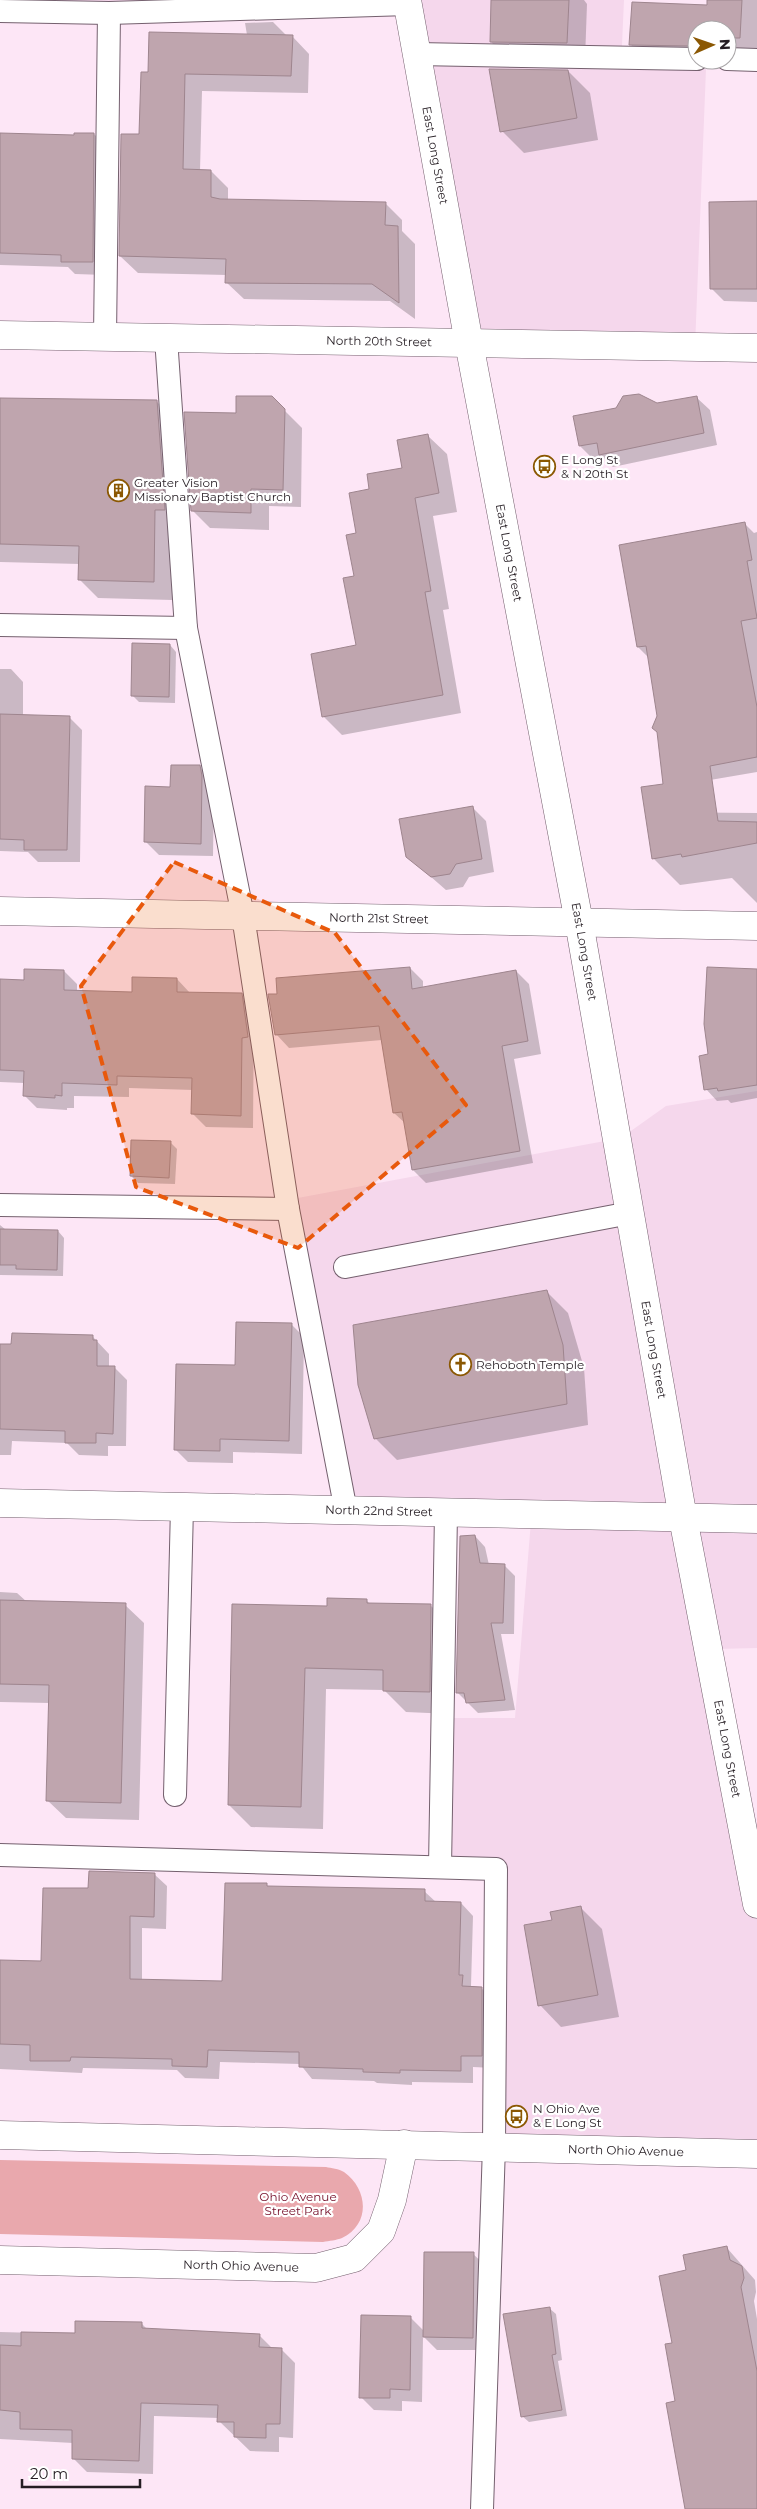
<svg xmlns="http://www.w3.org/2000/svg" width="757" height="2509" font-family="Montserrat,sans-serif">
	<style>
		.built { fill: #f5d7ec }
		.park { fill: #e9a8ad }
		.shadow { fill: #0003 }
		.building { fill: #bfa5ae; stroke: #9e858e }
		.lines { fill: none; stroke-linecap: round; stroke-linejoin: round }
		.lane-casing { stroke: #74606e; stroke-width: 24 }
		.street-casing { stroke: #74606e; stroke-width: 29 }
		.secondary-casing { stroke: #74606e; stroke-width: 29 }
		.lane { stroke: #fff; stroke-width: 22 }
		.street { stroke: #fff; stroke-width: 28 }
		.secondary { stroke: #fff; stroke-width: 28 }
		.marked { fill: #e8590c; fill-opacity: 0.2; stroke: #e8590c; stroke-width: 4; stroke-dasharray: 10 6; stroke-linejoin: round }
		.labels { text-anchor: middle; stroke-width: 4.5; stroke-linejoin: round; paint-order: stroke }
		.street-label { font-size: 12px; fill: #251d23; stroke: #fff }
		.poi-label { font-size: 12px; fill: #251d23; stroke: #fff; text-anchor: start }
		.park-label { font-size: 12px; fill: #740d28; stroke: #fff }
	</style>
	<rect width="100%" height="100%" fill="#fde6f6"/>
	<g class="built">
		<polygon points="62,0 624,0 621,67 706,69 695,347 481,345 419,17 62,8"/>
		<polygon points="757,1091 757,1648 716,1649 757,1860 757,2153 495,2142 494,1874 438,1870 442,1718 515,1718 531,1521 352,1521 287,1200 621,1138 666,1106"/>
	</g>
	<path class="park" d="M0,2160L326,2167C331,2168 339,2169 344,2172C368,2189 371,2224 342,2238C337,2240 329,2241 323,2242L0,2234Z"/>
	<g class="shadow">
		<polygon points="493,0 584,0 587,4 585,60 510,60 491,42"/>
		<polygon points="709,0 757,0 757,56 727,55 727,30 697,30 697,60 708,60 708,64 649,62 630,44 708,7"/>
		<polygon points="273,22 287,36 292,36 309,54 308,93 202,91 200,171 211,171 228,188 228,200 385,203 402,220 402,231 415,244 415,319 390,301 244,299 226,282 227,275 138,273 120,256 150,73 247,35 245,23"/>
		<polygon points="568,71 590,93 598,140 524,153 502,131"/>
		<polygon points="94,134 107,147 105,275 75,274 68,267 0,265 0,135 76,137"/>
		<polygon points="757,203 757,302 724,301 712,289"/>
		<polygon points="272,398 302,428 301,507 269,506 269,530 210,528 192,510 238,414"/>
		<polygon points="697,398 710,410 717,445 613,467 603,457 593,459 580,446 656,405"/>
		<polygon points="0,400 157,402 175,420 172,600 98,598 80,580 80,564 0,562"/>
		<polygon points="428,436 447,454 457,512 433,516 449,609 443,610 461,713 342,735 324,717 312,655 357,646 355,577 358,534 371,490 404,469"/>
		<polygon points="744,523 754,533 757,532 757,772 675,786 659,716 649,658 638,647"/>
		<polygon points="170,645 176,652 175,703 139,702 132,695"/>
		<polygon points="0,669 11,669 23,682 23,716 69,717 82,730 80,862 38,862 28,852 0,851"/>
		<polygon points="199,766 212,779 214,790 213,856 159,855 146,842 171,788"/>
		<polygon points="473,808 486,821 494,872 469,877 463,887 446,890 407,856"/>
		<polygon points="646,812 757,813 757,903 732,878 680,885 654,859"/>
		<polygon points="410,968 423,981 423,988 516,971 529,984 541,1054 514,1059 533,1163 426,1183 413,1170 406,1124 394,1113 382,1040 289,1048 276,1034 278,996"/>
		<polygon points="64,971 77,984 77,991 133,993 177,979 190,993 241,995 254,1008 253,1128 206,1127 193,1114 193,1090 129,1088 129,1097 74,1096 74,1108 67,1108 67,1110 37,1108 24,1095 24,1083 0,1082 0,981 25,981"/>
		<polygon points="757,971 757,1098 731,1103 728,1100 717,1101 706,1089 710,1055"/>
		<polygon points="170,1142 177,1149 175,1184 138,1183 131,1176"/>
		<polygon points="0,1225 6,1230 58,1231 64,1238 63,1276 0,1275"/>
		<polygon points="546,1291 568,1313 584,1368 588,1425 397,1460 375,1438"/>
		<polygon points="291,1324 304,1337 302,1454 233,1452 233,1463 188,1462 175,1449 236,1367"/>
		<polygon points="93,1337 109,1354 109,1367 114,1367 127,1380 126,1446 108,1446 108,1456 79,1455 67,1443 12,1441 11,1455 0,1455 0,1345"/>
		<polygon points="475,1536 485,1547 489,1565 504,1565 515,1576 514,1634 501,1634 515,1710 478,1713 457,1692"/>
		<polygon points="0,1592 17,1593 27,1602 125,1605 144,1623 139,1820 66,1818 47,1800 50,1703 0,1702"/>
		<polygon points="366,1600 370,1604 431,1606 453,1627 451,1714 406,1712 384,1690 326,1689 323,1829 251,1827 229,1805 328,1607"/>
		<polygon points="154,1874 167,1886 166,1929 142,1928 142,1980 224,1983 266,1885 269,1887 424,1891 437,1903 461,1903 473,1916 471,1986 481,1988 494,2000 493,2068 473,2067 473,2083 412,2082 412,2085 377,2083 374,2081 312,2079 300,2064 220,2062 219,2079 185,2078 177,2070 83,2068 82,2073 0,2069 0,1962 42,1962 89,1890"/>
		<polygon points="580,1907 602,1929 619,2017 561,2027 540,2005 553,1921"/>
		<polygon points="727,2248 755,2280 756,2292 754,2301 757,2319 757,2509 686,2509 674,2344 687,2271"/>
		<polygon points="473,2254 486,2266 485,2350 437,2350 423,2336 422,2402 402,2401 402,2411 374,2410 361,2397 410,2317 424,2331"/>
		<polygon points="549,2308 556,2314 562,2360 558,2361 567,2416 529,2422 522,2416"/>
		<polygon points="142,2324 148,2330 259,2335 273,2349 281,2349 295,2363 293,2438 279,2437 279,2452 250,2451 219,2421 219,2418 154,2416 153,2474 87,2472 73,2458 73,2443 0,2439 0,2332 76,2334"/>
	</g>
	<g class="building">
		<polygon points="491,0 569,0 567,43 490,42"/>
		<polygon points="707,0 742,0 740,38 727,38 727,30 697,30 697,37 690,37 690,46 629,45 632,2 707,5"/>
		<polygon points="149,32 293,35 291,76 185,74 183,169 211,170 211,197 220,199 386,202 385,225 398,226 399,303 372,284 225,283 226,259 119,256 121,134 139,134 141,72 148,72"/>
		<polygon points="489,69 568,70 577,118 500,132"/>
		<polygon points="0,133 74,135 74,133 94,133 93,262 61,262 61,255 0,253"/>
		<polygon points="757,201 757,289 710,289 709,202"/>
		<polygon points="639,394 657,403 697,396 704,433 599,455 597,443 579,446 573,416 616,408 623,396"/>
		<polygon points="236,396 272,396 285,409 283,490 251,489 251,513 191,511 184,412 236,413"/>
		<polygon points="0,398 157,400 165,510 155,510 154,582 78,580 79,546 0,544"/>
		<polygon points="428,434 439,493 415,498 431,591 425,592 443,695 322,717 311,654 356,645 343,578 354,576 346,535 356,533 349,493 369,489 367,474 402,468 397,440"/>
		<polygon points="745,522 752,560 747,561 757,618 741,621 757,707 757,757 710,766 718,821 757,822 757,843 682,857 681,854 652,859 641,787 663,784 657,732 652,728 657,716 646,646 637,647 619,545"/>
		<polygon points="132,643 170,644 169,697 131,696"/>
		<polygon points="0,714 70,716 67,850 24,850 24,840 0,839"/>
		<polygon points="171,765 200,765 202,776 201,844 144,842 145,786 170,787"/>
		<polygon points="473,806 482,859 456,864 450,874 431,877 406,857 399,819"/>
		<polygon points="410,967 412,989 516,970 528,1041 502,1046 520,1151 412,1170 402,1112 393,1113 379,1026 275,1035 268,994 277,994 276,978"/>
		<polygon points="707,967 757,969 757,1085 718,1091 717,1088 704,1090 699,1056 708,1054 704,1024"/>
		<polygon points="24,969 64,970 64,990 132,992 132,977 177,978 177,992 242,993 248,1037 242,1038 241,1116 191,1114 192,1078 117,1076 117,1085 62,1083 62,1096 55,1095 55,1098 23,1096 24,1071 0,1070 0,979 24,980"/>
		<polygon points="131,1140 171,1141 169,1178 130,1176"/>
		<polygon points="0,1229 58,1230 57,1270 16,1269 16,1265 0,1265"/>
		<polygon points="547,1290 563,1345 567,1404 374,1439 358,1385 353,1325"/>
		<polygon points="236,1322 292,1323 289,1441 220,1439 220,1451 174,1450 176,1364 235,1365"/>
		<polygon points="12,1333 93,1335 93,1340 97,1340 97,1366 115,1366 113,1434 96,1433 96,1443 65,1443 65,1431 0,1429 0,1344 11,1344"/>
		<polygon points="475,1535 480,1563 505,1564 503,1623 491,1623 505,1700 466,1703 464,1693 456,1693 460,1536"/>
		<polygon points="327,1598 367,1599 367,1603 431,1604 430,1692 383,1691 383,1670 305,1668 301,1807 228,1805 232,1604 327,1606"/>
		<polygon points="0,1600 126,1603 121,1803 46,1801 49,1685 0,1684"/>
		<polygon points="89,1871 155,1873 154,1917 130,1916 130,1979 222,1981 225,1883 267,1883 267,1886 425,1889 425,1901 461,1902 459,1975 463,1975 462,1986 482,1987 482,2056 461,2056 461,2071 400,2070 400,2073 363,2072 363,2069 299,2067 299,2052 290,2052 208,2050 207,2067 172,2066 172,2059 71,2057 70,2061 30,2061 30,2045 0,2044 0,1960 41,1961 43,1888 88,1888"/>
		<polygon points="581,1906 598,1995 538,2006 524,1925 552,1920 550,1912"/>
		<polygon points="727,2246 730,2260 742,2266 744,2278 741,2287 757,2371 757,2509 685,2509 666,2403 675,2401 665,2344 672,2343 659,2276 686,2270 683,2255"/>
		<polygon points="424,2252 474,2252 473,2338 423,2337"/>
		<polygon points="550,2307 556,2354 552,2355 562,2410 521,2417 503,2314"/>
		<polygon points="361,2315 411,2316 410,2390 390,2389 390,2398 359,2398"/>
		<polygon points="75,2321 142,2322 142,2328 260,2334 259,2347 282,2348 280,2424 266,2424 266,2438 234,2437 234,2422 217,2422 218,2405 141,2403 139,2461 72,2459 72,2430 20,2429 20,2412 0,2410 0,2345 21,2346 21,2332 75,2333"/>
	</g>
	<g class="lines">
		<defs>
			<g id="lane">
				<polyline points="0,11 109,13 408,4"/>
				<polyline points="417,54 697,59"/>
				<polyline points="727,59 757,60"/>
				<polyline points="105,337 109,13"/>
				<polyline points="166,338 186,628 243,916 288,1209 346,1511"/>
				<polyline points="0,625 186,628"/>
				<polyline points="0,1205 288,1209"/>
				<polyline points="345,1267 630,1213"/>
				<polyline points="175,1795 182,1507"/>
				<polyline points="0,1855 496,1869 494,2146 482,2509"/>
				<polyline points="440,1867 446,1513"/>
			</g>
			<g id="street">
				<path id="s1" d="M0,335L757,348"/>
				<path id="s2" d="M0,911L757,926"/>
				<path id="s3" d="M0,1503L757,1519"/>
				<path id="s4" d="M0,2260L316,2268L354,2258L381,2231L392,2200L404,2144"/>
			</g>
			<g id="secondary">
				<path id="s5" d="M407,0L469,343L579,922L683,1518L757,1904"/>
				<path id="s6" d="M0,2135L757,2154"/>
			</g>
		</defs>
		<use href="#lane" class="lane-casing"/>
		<use href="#street" class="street-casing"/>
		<use href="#secondary" class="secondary-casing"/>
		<use href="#lane" class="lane"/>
		<use href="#street" class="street"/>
		<use href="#secondary" class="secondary"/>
	</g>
	<path class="marked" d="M174,862L335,933L466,1105L298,1248L136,1187L81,986Z"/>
	<defs>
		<symbol id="bus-ring" viewBox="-11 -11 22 22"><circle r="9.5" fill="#fff" stroke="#8b5803" stroke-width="1.5"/><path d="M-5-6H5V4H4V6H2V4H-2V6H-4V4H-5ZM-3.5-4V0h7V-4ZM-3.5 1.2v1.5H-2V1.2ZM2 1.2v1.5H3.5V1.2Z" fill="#8b5803"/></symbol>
		<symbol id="building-ring" viewBox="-11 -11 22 22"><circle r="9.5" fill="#fff" stroke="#8b5803" stroke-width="1.5"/><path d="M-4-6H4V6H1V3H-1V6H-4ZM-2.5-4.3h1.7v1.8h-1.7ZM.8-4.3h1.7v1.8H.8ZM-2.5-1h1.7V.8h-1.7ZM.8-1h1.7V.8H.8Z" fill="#8b5803"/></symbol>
		<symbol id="church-ring" viewBox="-11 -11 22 22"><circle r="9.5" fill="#fff" stroke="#8b5803" stroke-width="1.5"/><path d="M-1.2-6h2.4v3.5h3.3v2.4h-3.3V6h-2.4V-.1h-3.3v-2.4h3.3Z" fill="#8b5803"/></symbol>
	</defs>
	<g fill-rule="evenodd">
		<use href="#bus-ring" x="532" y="454" width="25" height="25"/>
		<use href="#building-ring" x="106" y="478" width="25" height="25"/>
		<use href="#church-ring" x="448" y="1352" width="25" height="25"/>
		<use href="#bus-ring" x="504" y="2104" width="25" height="25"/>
	</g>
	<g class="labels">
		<g class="street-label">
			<text dy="4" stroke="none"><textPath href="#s5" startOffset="158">East Long Street</textPath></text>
			<text dy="4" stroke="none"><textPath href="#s1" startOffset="379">North 20th Street</textPath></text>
			<text dy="4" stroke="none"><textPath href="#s5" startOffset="562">East Long Street</textPath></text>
			<text dy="4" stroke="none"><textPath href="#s2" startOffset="379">North 21st Street</textPath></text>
			<text dy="4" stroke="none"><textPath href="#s5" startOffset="968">East Long Street</textPath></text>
			<text dy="4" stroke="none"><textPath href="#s5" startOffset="1372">East Long Street</textPath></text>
			<text dy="4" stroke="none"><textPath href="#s3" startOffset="379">North 22nd Street</textPath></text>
			<text dy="4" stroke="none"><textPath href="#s5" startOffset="1778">East Long Street</textPath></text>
			<text dy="4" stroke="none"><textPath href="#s6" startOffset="626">North Ohio Avenue</textPath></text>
			<text dy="4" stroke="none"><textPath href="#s4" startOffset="241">North Ohio Avenue</textPath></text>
		</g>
		<g class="poi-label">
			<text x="561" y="464">E Long St<tspan x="561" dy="14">&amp; N 20th St</tspan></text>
			<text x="134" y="487">Greater Vision<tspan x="134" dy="14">Missionary Baptist Church</tspan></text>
			<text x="476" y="1369">Rehoboth Temple</text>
			<text x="533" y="2113">N Ohio Ave<tspan x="533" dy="14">&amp; E Long St</tspan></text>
		</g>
		<g class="park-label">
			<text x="298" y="2201">Ohio Avenue<tspan x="298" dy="14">Street Park</tspan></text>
		</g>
	</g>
	<g transform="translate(712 45) rotate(88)"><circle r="24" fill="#ffffff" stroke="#a8a5a7"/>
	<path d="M0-4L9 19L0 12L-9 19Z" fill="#8b5803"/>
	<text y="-8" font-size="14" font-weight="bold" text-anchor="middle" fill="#251d23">N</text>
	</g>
	<path d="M22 2479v8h118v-8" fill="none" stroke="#251d23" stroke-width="2.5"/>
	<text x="30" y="2479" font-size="15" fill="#251d23" stroke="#ffffff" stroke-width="4" paint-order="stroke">20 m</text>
</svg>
